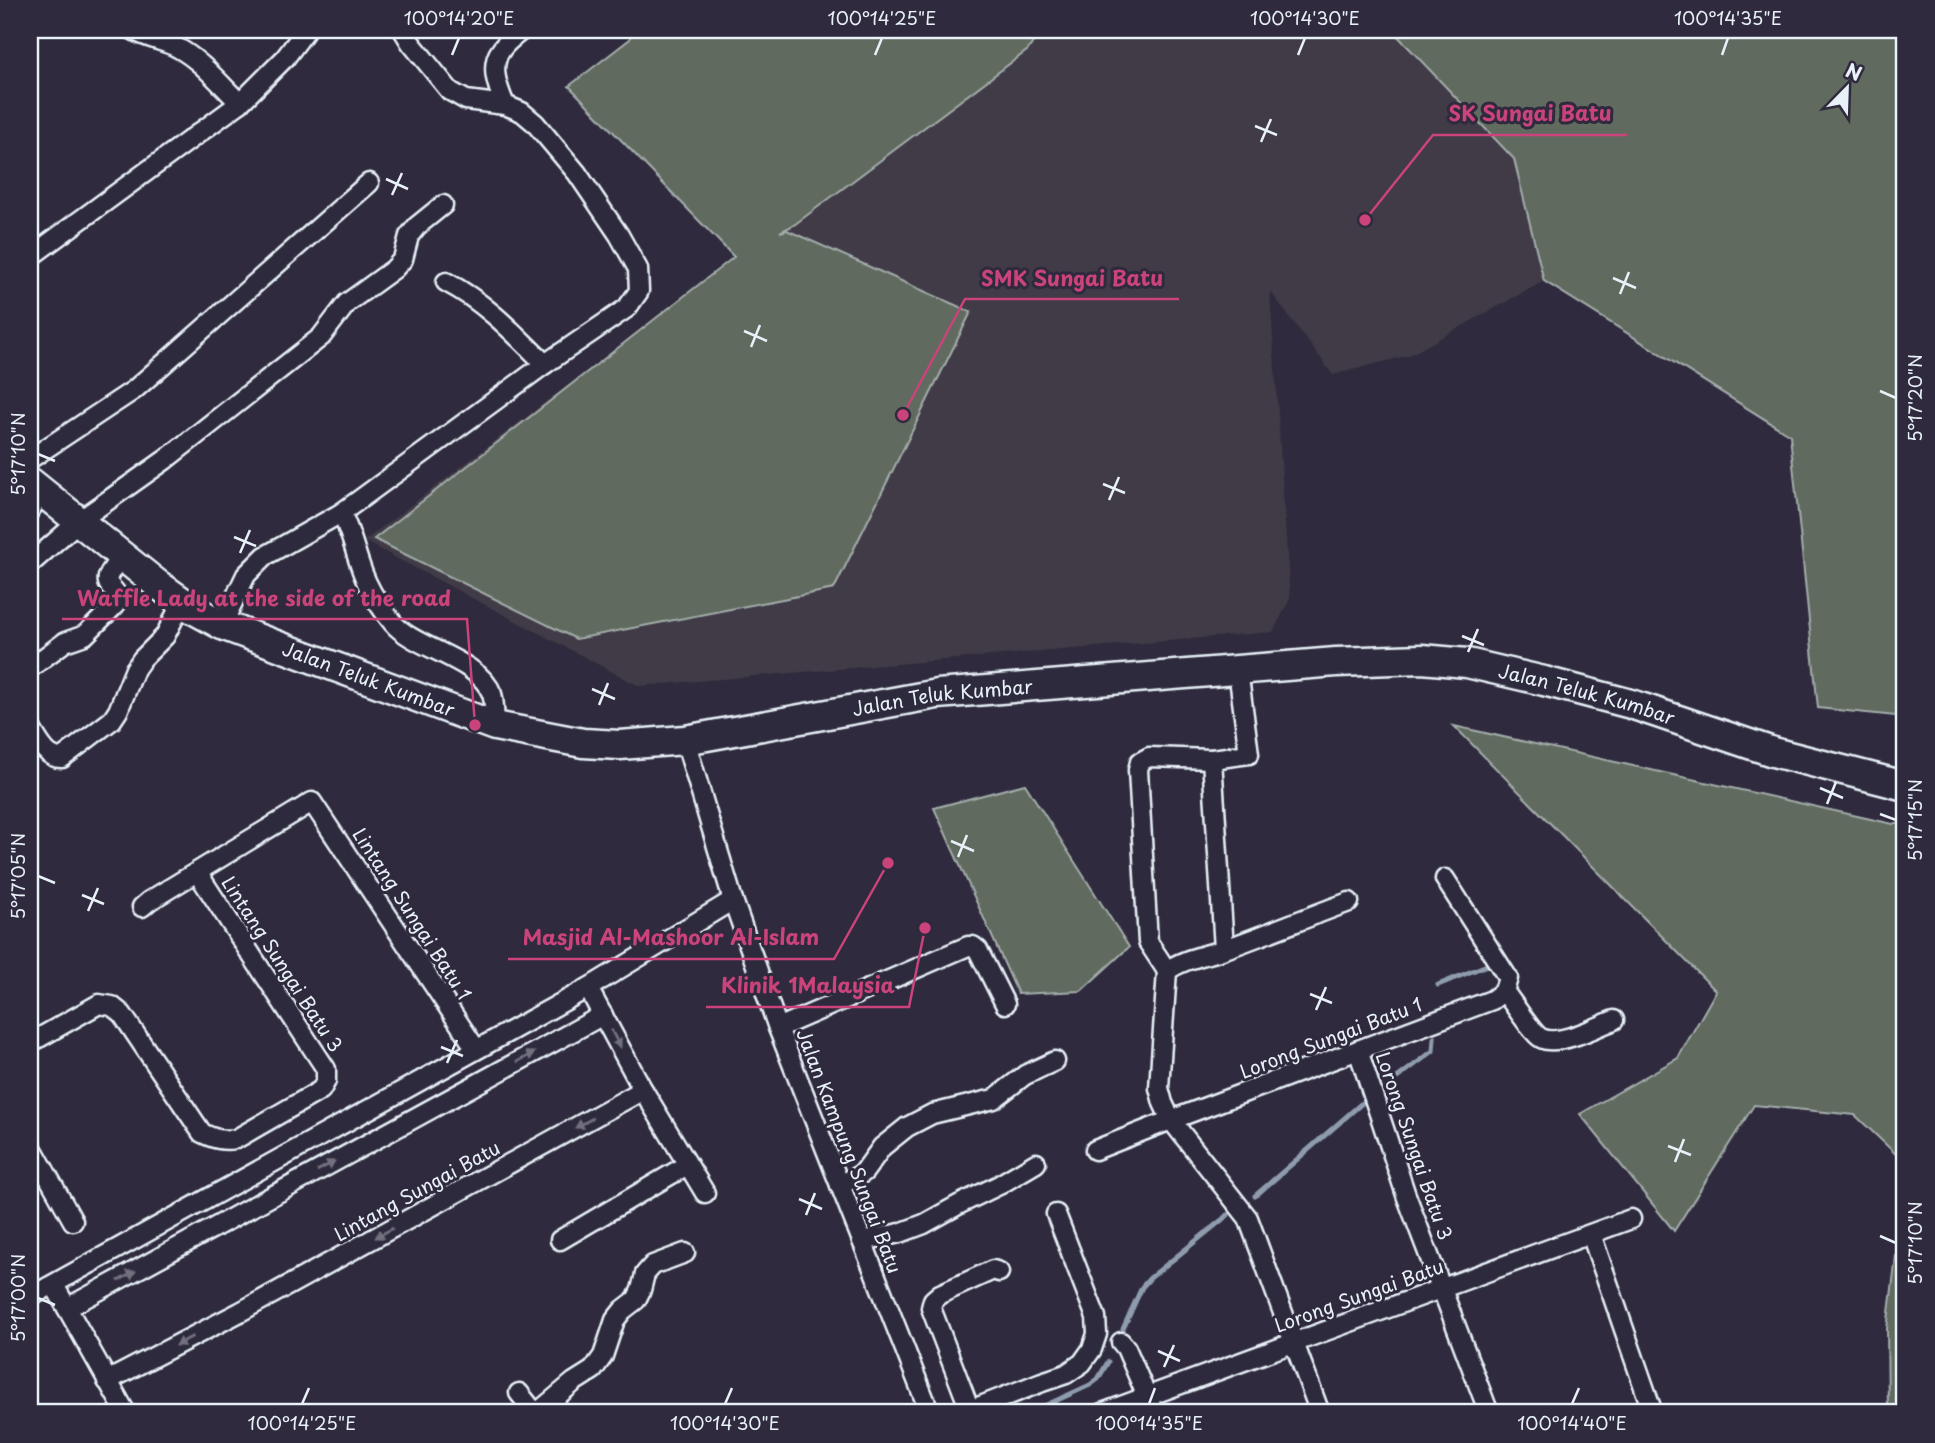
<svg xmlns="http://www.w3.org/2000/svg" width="1935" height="1443" font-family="'Playpen Sans',sans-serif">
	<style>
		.built { fill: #413a46 }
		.green { fill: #616b5f; stroke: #a4aeac; stroke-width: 2 }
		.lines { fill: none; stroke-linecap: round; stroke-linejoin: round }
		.stream { stroke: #8e9cae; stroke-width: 5 }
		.street-casing { stroke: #e8f1f8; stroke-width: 23 }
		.primary-casing { stroke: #e8f1f8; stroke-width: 33 }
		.street { stroke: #2f2a3d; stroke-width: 18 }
		.primary { stroke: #2f2a3d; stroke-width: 28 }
		.oneway { fill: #70707e }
		.ticks { fill: none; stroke: #e8f1f8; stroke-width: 2.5 }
		.labels { text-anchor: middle; stroke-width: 6; stroke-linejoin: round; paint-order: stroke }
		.street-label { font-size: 19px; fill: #e8f1f8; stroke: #2f2a3d }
		.leader { fill: none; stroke: #ca437a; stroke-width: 2.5 }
		.callout-dot { fill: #ca437a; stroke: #2f2a3d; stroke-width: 2.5 }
		.callout-label { font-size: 21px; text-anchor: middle; font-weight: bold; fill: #ca437a; stroke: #2f2a3d; stroke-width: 6; stroke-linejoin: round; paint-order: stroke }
		.neatline { fill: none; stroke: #e8f1f8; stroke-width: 2.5 }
		.ticks-label { font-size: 18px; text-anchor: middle; fill: #e8f1f8 }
	</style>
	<rect width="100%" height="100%" fill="#2f2a3d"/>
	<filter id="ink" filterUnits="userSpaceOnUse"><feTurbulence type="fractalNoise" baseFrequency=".0143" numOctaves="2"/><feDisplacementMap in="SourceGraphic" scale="14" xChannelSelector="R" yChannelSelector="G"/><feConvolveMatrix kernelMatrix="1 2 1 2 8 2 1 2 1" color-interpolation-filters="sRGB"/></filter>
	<g filter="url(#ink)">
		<polygon class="built" points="1041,30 1392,30 1514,159 1544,281 1410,355 1333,375 1270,291 1290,599 1273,632 639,686 364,541 735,257 787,230 1028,50"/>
		<g class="green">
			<polygon points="630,30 1041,30 1028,50 794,225 780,232 787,230 971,312 834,589 576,639 374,539 734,257 569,86 630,39"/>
			<polygon points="1392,30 1905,30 1905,717 1818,708 1790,435 1544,281 1514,159"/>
			<polygon points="1454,726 1893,824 1905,824 1905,1163 1855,1115 1754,1105 1674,1231 1580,1114 1678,1058 1716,991"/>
			<polygon points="1025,784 1129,947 1081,991 1018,994 934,808"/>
			<polygon points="1905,1183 1905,1413 1888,1413 1887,1329"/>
		</g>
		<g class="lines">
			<g class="stream">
				<polyline points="1438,985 1487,965"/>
				<polyline points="1389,1084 1433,1051 1434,1038"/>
				<polyline points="1255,1196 1362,1103"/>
				<polyline points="1123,1329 1142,1287 1150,1278 1228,1215"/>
				<polyline points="1029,1413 1090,1385 1098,1379 1108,1362"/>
			</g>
			<defs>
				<g id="street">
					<path d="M133,30C147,39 164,40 178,48C202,61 221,85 240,103"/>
					<path d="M505,105C498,88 489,66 501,50C506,42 515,36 522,30"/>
					<polyline points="30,257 240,103 285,58 306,30"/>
					<path d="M446,282C485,302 514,333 545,364"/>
					<polyline points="30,459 134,390 369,183"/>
					<polyline points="30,510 42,492"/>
					<path d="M341,513C353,535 356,560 367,583C373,596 384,612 393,623C415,649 479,659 492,694C495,703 494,716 495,726"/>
					<polyline points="30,564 79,521 165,460 321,337 347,303 394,269 403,259 409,236 417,226 443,205"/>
					<polyline points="222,625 246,575 265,556 341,513 359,500 545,364 627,308 639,291 638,269 619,235 577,173 535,123 522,112 505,105 466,100 450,91 411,43 403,30"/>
					<path d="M30,668L65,642L85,635L115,605C123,589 105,590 108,577C110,570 118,562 122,556"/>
					<path d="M30,727C38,739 46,759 62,758L112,720L118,711L135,669L142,659L165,636L182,602"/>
					<polyline points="685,740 733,900 778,1028 930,1413"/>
					<polyline points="1212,759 1224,949"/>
					<polyline points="1445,879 1508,978 1504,991"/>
					<polyline points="142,907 149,901 312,802 476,1049"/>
					<polyline points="1167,971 1159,1088 1163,1103 1171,1120 1248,1218 1320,1413"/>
					<polyline points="1167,971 1148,942 1138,770 1140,762 1149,757 1212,759 1249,754 1238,670"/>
					<path d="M1167,971C1183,959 1204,956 1222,950C1265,935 1307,917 1349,902"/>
					<polyline points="588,988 643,1090 705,1193"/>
					<path d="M1504,991C1511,1000 1533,1034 1541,1038C1558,1047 1597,1027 1614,1020"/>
					<polyline points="778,1028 968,946 973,946 978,950 1005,1004"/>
					<path d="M30,1043L99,1004L112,1006L122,1014L202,1133C214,1139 223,1141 236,1139L321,1090L326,1081V1069L197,872"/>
					<polyline points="1358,1050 1406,1195 1489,1413"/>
					<polyline points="30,1144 73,1221"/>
					<polyline points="1095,1150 1171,1120 1492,1000 1504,991"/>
					<polyline points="840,1185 854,1178 864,1172 882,1147 907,1127 932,1114 994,1099 1025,1075 1055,1061"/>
					<polyline points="1591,1234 1653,1413"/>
					<polyline points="560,1240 687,1165"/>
					<polyline points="862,1241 900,1233 924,1224 960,1204 999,1185 1036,1163"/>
					<polyline points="54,1285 126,1413"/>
					<polyline points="30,1297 588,988 733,900"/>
					<polyline points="67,1308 603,1015"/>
					<polyline points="1121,1342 1126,1348 1154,1413"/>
					<polyline points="107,1381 240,1312 643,1090"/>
					<polyline points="519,1393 535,1413"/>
					<polyline points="970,1410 931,1308 933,1300 940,1294 993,1270 999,1272"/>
					<polyline points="537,1413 574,1382 593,1370 603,1356 615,1320 623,1310 636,1300 641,1290 645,1274 653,1265 685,1253"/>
					<polyline points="963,1413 1042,1382 1066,1374 1082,1363 1092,1349 1097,1334 1096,1317 1056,1214"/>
					<polyline points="1102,1413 1631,1219"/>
				</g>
				<g id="primary">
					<path id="s1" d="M30,482L157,584L191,608L222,625L495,726L583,743L620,745L685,740L937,694L1336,662L1422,659L1467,663L1544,681L1631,704L1773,752L1905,786"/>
				</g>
			</defs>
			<use href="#street" class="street-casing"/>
			<use href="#primary" class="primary-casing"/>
			<use href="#street" class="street"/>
			<use href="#primary" class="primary"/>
		</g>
		<defs><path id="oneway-solid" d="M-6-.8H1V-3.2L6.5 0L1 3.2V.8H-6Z" transform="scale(1.75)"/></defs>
		<g class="oneway">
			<use href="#oneway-solid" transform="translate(616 1039) rotate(62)"/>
			<use href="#oneway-solid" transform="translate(526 1057) rotate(-29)"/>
			<use href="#oneway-solid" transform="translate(584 1123) rotate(151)"/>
			<use href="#oneway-solid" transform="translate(326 1166) rotate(-29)"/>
			<use href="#oneway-solid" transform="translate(384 1233) rotate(151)"/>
			<use href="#oneway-solid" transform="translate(127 1276) rotate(-29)"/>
			<use href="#oneway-solid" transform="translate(184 1341) rotate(152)"/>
		</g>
	</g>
	<path class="ticks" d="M452,55L459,38M875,55L882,38M1298,55L1305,38M1722,55L1728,38M1255,126L1277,135M1261,142L1271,119M386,179L408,189M392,195L402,173M1613,278L1636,288M1620,294L1629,272M744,331L767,341M751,347L760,325M1880,391L1896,398M38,454L55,461M1103,484L1125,493M1109,500L1119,477M234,537L256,546M240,553L250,530M1462,636L1484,645M1468,652L1478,629M592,689L615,699M599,705L608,683M1820,788L1843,798M1827,804L1836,782M1880,814L1896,820M951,841L974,851M958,857L967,835M38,876L55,883M82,895L104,904M88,911L98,888M1310,994L1332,1003M1316,1010L1326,987M441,1047L463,1056M447,1063L457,1040M1668,1146L1691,1155M1675,1162L1684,1139M799,1199L822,1209M806,1215L815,1193M1880,1236L1896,1243M38,1298L55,1305M1158,1351L1180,1361M1164,1367L1174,1345M302,1404L309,1388M725,1404L732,1388M1149,1404L1155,1388M1572,1404L1579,1388"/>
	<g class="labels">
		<g class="street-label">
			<text dy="7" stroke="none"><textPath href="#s1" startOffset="396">Jalan Teluk Kumbar</textPath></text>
			<text dy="7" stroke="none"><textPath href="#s1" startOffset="1634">Jalan Teluk Kumbar</textPath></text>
			<text dy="7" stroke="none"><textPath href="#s1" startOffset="984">Jalan Teluk Kumbar</textPath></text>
			<text transform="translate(412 914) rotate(57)" y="7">Lintang Sungai Batu 1</text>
			<text transform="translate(282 964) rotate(57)" y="7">Lintang Sungai Batu 3</text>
			<text transform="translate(1331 1038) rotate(-21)" y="7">Lorong Sungai Batu 1</text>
			<text transform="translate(1414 1146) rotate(71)" y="7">Lorong Sungai Batu 3</text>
			<text transform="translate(849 1151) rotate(69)" y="7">Jalan Kampung Sungai Batu</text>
			<text transform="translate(417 1191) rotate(-29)" y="7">Lintang Sungai Batu</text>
			<text transform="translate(1359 1296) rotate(-20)" y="7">Lorong Sungai Batu</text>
		</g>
	</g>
	<path class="leader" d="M1365 220L1433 135H1627M903 415L965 299H1179M475 725L467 619H62M888 863L834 959H508M925 928L909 1007H706"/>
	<g class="callout-dot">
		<circle cx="1365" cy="220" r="7"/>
		<circle cx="903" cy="415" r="7"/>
		<circle cx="475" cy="725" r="7"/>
		<circle cx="888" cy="863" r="7"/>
		<circle cx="925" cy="928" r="7"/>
	</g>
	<g class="callout-label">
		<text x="1530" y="121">SK Sungai Batu</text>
		<text x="1072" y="286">SMK Sungai Batu</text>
		<text x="264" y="606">Waffle Lady at the side of the road</text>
		<text x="671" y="945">Masjid Al-Mashoor Al-Islam</text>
		<text x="808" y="993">Klinik 1Malaysia</text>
	</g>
	<rect width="1935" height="1443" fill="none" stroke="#2f2a3d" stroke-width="77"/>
	<g transform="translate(1847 88) rotate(23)" stroke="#2f2a3d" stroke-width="5" paint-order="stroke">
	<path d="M0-5L12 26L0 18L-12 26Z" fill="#e8f1f8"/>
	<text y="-10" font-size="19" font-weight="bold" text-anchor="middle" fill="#e8f1f8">N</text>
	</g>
	<rect x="38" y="38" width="1858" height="1366" class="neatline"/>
	<g class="ticks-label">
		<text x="459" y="25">100°14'20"E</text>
		<text x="882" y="25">100°14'25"E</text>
		<text x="1305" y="25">100°14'30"E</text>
		<text x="1728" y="25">100°14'35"E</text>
		<text transform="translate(1916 398) rotate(-90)" y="6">5°17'20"N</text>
		<text transform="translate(19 454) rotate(-90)" y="6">5°17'10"N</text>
		<text transform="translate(1916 820) rotate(-90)" y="6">5°17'15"N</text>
		<text transform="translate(19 876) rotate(-90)" y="6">5°17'05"N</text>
		<text transform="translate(1916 1243) rotate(-90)" y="6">5°17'10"N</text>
		<text transform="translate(19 1298) rotate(-90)" y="6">5°17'00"N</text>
		<text x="302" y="1430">100°14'25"E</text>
		<text x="725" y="1430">100°14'30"E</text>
		<text x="1149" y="1430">100°14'35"E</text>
		<text x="1572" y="1430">100°14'40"E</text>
	</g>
</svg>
